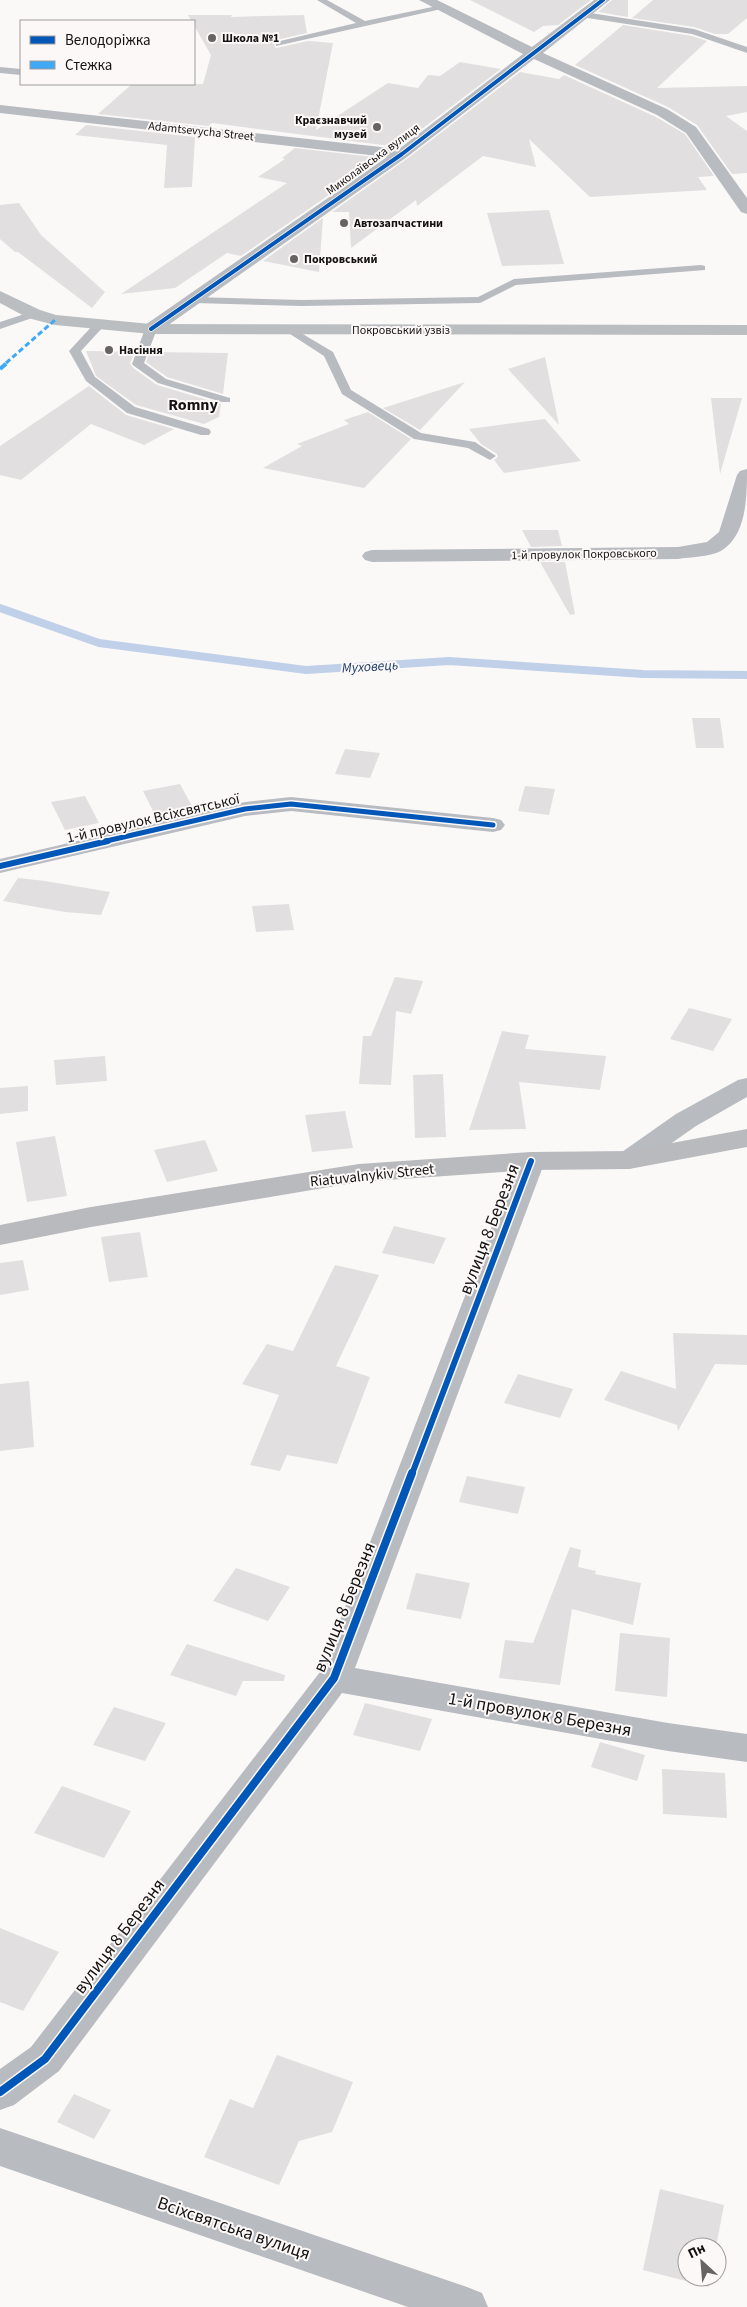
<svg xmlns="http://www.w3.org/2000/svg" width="747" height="2307" font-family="'Source Sans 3',sans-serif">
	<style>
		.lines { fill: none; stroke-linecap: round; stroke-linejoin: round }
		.stream { stroke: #c0d0e9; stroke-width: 8 }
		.building { fill: #e1dfdf }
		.service { fill: #b8bbc0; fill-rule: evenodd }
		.minor { fill: #b8bbc0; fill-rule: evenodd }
		.secondary { fill: #b8babe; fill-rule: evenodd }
		.primary { fill: #bbbec1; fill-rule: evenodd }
		.quiet-far1 { stroke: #3fa9f5; stroke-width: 3; stroke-dasharray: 5.5 3; stroke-linecap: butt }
		.quiet { stroke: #3fa9f5; stroke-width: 4; stroke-dasharray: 8 4; stroke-linecap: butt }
		.cycleway-far3-casing { stroke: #fcf8f7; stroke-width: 5.5 }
		.cycleway-far2-casing { stroke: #fcf8f7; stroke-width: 8 }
		.cycleway-far1-casing { stroke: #fcf8f7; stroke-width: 9 }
		.cycleway-casing { stroke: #fcf8f7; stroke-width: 11 }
		.cycleway-far3 { stroke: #0057b8; stroke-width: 4 }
		.cycleway-far2 { stroke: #0057b8; stroke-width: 5 }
		.cycleway-far1 { stroke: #0057b8; stroke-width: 6 }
		.cycleway { stroke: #0057b8; stroke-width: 8 }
		.poi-dot { fill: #656463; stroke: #fcf8f7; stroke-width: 2 }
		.labels { text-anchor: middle; stroke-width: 4; stroke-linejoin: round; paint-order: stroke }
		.far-poi-label { font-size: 12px; font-weight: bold; fill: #141313; stroke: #fcf8f7; text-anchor: start }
		.far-street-label { font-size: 12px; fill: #141313; stroke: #fcf8f7 }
		.far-water-label { font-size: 14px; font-style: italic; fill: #1e3d69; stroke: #fcf8f7 }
		.street-label { font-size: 15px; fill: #141313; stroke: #fcf8f7 }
		.far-district-label { font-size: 16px; font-weight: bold; fill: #141313; stroke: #fcf8f7 }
		.near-street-label { font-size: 18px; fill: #141313; stroke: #fcf8f7 }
	</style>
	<rect width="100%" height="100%" fill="#fbf9f8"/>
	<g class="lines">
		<polyline class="stream" points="0,608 99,643 306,670 449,661 643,674 747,675"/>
	</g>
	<g class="building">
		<polygon points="470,0 591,0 558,25 543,26 534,32"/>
		<polygon points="612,0 628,0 628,17 598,12"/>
		<polygon points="653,0 747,0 747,18 728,34 715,34 694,27 632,18"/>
		<polygon points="188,15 232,15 231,17 304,15 307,33 276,40 274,46 276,48 308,41 333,43 316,130 388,83 418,88 428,75 440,76 460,62 501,69 398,147 212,123 208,126 98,114 132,84 203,84 211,55"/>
		<polygon points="623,25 692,36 707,41 657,88 747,86 747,112 726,116 747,131 747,173 732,174 697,125 668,107 575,65"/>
		<polygon points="520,72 559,79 564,75 656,117 685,134 714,176 698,177 707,190 590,197 529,139 536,167 483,156 417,206 416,200 351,248 349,212 332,212 408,158"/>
		<polygon points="86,125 195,137 192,187 164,188 167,145 75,135"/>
		<polygon points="295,148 382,158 241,256 227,253 175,288 121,294 287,183 258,177 285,159 282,158"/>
		<polygon points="19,203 41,235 105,292 92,308 18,252 15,252 0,239 0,205"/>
		<polygon points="549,210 564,264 502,266 487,213"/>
		<polygon points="323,218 319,272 263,261"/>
		<polygon points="86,351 135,352 130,363 133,368 157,385 221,404 219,417 204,424 136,405 96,376"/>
		<polygon points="150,352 228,353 223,394 167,377 146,362"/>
		<polygon points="545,357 559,425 508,369"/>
		<polygon points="465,382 420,430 383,408"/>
		<polygon points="89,386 126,415 174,429 144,445 91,424 21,480 0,475 0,446"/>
		<polygon points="711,398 742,398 720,474"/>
		<polygon points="368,412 411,439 364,488 263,468 302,446 297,444 349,424 344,420"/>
		<polygon points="545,419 581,461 504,473 494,460 498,457 497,454 481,444 469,429"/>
		<polygon points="522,530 558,530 562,546 531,547"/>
		<polygon points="540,562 565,562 575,614 570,615"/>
		<polygon points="692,718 720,718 724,748 696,748"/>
		<polygon points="345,749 380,753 370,778 335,774"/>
		<polygon points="180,784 193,808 155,815 143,791"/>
		<polygon points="525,786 555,789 549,815 518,811"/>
		<polygon points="85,796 99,823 65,830 51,802"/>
		<polygon points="18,878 45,881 110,892 101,915 65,912 3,901"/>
		<polygon points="289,904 294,930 256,932 252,906"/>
		<polygon points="395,977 423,981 411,1014 396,1011 391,1085 359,1084 363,1036 371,1036"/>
		<polygon points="689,1008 732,1019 713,1051 670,1039"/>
		<polygon points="502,1031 529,1035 525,1049 606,1056 600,1090 519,1082 526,1129 469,1130"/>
		<polygon points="105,1056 107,1081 56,1085 54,1060"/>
		<polygon points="443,1074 446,1137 415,1138 413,1075"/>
		<polygon points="28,1086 28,1111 0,1114 0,1088"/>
		<polygon points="345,1111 353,1148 312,1152 305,1115"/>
		<polygon points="55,1136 67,1196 27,1202 16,1142"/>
		<polygon points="205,1140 218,1171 167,1182 154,1150"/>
		<polygon points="394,1226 446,1238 434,1264 382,1253"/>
		<polygon points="140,1232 148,1277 109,1282 101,1237"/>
		<polygon points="23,1260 29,1290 0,1295 0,1263"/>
		<polygon points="335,1265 379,1275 336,1366 370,1377 337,1464 287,1455 280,1471 250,1465 279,1395 242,1384 267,1344 293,1351"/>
		<polygon points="673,1333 747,1335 747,1365 715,1364 678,1431 677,1425 604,1400 621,1371 676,1389"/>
		<polygon points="518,1374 573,1389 560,1418 504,1403"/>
		<polygon points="29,1381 34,1447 0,1451 0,1384"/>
		<polygon points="467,1476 525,1487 518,1514 459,1502"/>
		<polygon points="570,1547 581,1550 578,1567 596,1571 595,1574 641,1583 633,1625 572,1609 560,1685 499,1678 505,1640 533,1643"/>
		<polygon points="236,1568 290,1587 268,1621 213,1601"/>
		<polygon points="416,1573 470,1583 461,1619 406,1609"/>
		<polygon points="620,1633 670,1638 667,1697 615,1691"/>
		<polygon points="187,1644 285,1675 284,1681 243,1681 236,1696 170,1675"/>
		<polygon points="365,1703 432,1719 420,1751 353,1735"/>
		<polygon points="114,1707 166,1723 145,1761 93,1745"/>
		<polygon points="600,1742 645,1755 637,1781 591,1767"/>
		<polygon points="662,1769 725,1773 727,1818 663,1814"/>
		<polygon points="62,1786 131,1811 104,1858 34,1833"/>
		<polygon points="0,1928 59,1952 23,2011 0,2002"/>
		<polygon points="277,2055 353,2082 332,2132 299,2141 279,2185 204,2157 230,2099 253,2108"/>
		<polygon points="74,2094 111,2110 94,2139 57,2122"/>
		<polygon points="660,2189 724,2205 716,2247 687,2247 687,2277 710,2277 709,2287 643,2270"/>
	</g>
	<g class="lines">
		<g class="service">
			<polygon points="317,0 327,0 365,21 442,5 446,8 276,46 276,42 356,23"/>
			<polygon points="584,12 694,29 747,47 747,53 692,34 581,17 581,13"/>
			<polygon points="0,67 21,69 21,75 0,73"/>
			<polygon points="701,265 705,266 705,270 516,285 480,303 302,306 194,303 189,300 194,297 302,300 478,297 514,279"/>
			<polygon points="34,311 40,314 38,316 0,329 0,322"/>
			<polygon points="98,323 104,326 81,351 95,377 135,407 209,429 211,432 209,435 201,435 127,413 86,381 69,351 94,324"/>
			<polygon points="151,326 157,329 144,363 166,379 230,398 230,402 222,402 158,383 134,366 132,364 145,329"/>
			<polygon points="291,327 333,352 351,390 421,433 475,442 496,456 490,460 468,448 414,439 342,394 324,356 287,332 285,330"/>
		</g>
		<g class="minor">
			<polygon points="419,0 437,0 532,47 594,0 610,0 543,53 667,109 696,127 747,198 747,214 741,212 686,133 657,115 534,59 407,157 157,333 145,333 142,329 145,325 387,157 0,113 0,105 399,149 523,54"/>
			<path d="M747,469C747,497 747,535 721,551C709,557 690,557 678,559L372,562L365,560L362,556L365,552L372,550L678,547L707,542L719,532L737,475L740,471Z"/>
			<polygon points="291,797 493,818 501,820 505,825 501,830 493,832 291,811 245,816 0,873 0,859 245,802"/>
			<polygon points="747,1078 747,1097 696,1126 639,1166 629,1169 619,1166 615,1160 619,1154 676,1114 738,1080"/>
			<polygon points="531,1152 541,1155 545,1161 355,1668 668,1723 747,1734 747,1762 668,1751 342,1693 59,2071 14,2105 0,2110 0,2069 31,2047 320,1672 517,1161 521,1155"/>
			<polygon points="0,2128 467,2287 482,2293 488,2307 408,2307 0,2166"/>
		</g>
		<polygon class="secondary" points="747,1129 747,1147 629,1169 531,1170 359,1182 91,1227 0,1245 0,1225 91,1207 359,1164 531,1152 629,1151"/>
		<polygon class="primary" points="0,291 40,310 56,315 151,324 747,325 747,335 151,334 55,325 28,318 0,303"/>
		<polyline class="quiet-far1" points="6,363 55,320"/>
		<polyline class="quiet" points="0,369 8,362"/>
		<defs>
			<polyline id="cycleway-far3" points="151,329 402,154 603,0"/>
			<polyline id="cycleway-far2" points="102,842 245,809 291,804 493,825"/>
			<g id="cycleway-far1">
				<polyline points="0,866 108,841"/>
				<polyline points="412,1474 531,1161"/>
			</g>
			<polyline id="cycleway" points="0,2092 45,2059 334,1678 412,1473"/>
		</defs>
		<use href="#cycleway-far3" class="cycleway-far3-casing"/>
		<use href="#cycleway-far2" class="cycleway-far2-casing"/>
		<use href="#cycleway-far1" class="cycleway-far1-casing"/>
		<use href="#cycleway" class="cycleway-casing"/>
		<use href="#cycleway-far3" class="cycleway-far3"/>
		<use href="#cycleway-far2" class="cycleway-far2"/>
		<use href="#cycleway-far1" class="cycleway-far1"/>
		<use href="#cycleway" class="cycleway"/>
	</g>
	<g class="poi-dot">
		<circle cx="212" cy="38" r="5"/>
		<circle cx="377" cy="127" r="5"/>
		<circle cx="344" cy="223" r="5"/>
		<circle cx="294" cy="259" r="5"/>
		<circle cx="109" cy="350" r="5"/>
	</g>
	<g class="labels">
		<g class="far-poi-label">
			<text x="222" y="42">Школа №1</text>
			<text x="367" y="124" text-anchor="end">Краєзнавчий<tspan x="367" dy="14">музей</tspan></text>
			<text x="354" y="227">Автозапчастини</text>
			<text x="304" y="263">Покровський</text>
			<text x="119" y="354">Насіння</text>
		</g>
		<g class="far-street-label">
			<text transform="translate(201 131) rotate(6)" y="4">Adamtsevycha Street</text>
			<text transform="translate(373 159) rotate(-36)" y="4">Миколаївська вулиця</text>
			<text x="401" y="334">Покровський узвіз</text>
			<text transform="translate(584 554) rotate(-1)" y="4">1-й провулок Покровського</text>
		</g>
		<g class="far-water-label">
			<text transform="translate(370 666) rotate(-3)" y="5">Муховець</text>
		</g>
		<g class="street-label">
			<text transform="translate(153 818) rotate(-13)" y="5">1-й провулок Всіхсвятської</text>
			<text transform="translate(372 1175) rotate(-6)" y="5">Riatuvalnykiv Street</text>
		</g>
		<g class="far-district-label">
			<text x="193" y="410">Romny</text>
		</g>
		<g class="near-street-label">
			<text transform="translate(489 1229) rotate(-69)" y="6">вулиця 8 Березня</text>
			<text transform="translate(344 1607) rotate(-68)" y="6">вулиця 8 Березня</text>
			<text transform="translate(540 1714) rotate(10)" y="6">1-й провулок 8 Березня</text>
			<text transform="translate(119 1936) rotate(-53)" y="6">вулиця 8 Березня</text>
			<text transform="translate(234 2228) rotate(19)" y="6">Всіхсвятська вулиця</text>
		</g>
	</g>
	<rect x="20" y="20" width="175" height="65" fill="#fcf8f7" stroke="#9f9c9c"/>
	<rect x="30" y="36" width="25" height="8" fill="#0057b8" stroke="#9f9c9c"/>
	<text x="65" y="45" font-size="15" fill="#141313">Велодоріжка</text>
	<rect x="30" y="61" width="25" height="8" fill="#3fa9f5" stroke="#9f9c9c"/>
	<text x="65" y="70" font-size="15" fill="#141313">Стежка</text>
	<g transform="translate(702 2262) rotate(334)"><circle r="24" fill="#fcf8f7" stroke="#9f9c9c"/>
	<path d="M0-4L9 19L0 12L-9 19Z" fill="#656463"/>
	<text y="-8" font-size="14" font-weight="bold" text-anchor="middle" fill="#141313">Пн</text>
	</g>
</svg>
